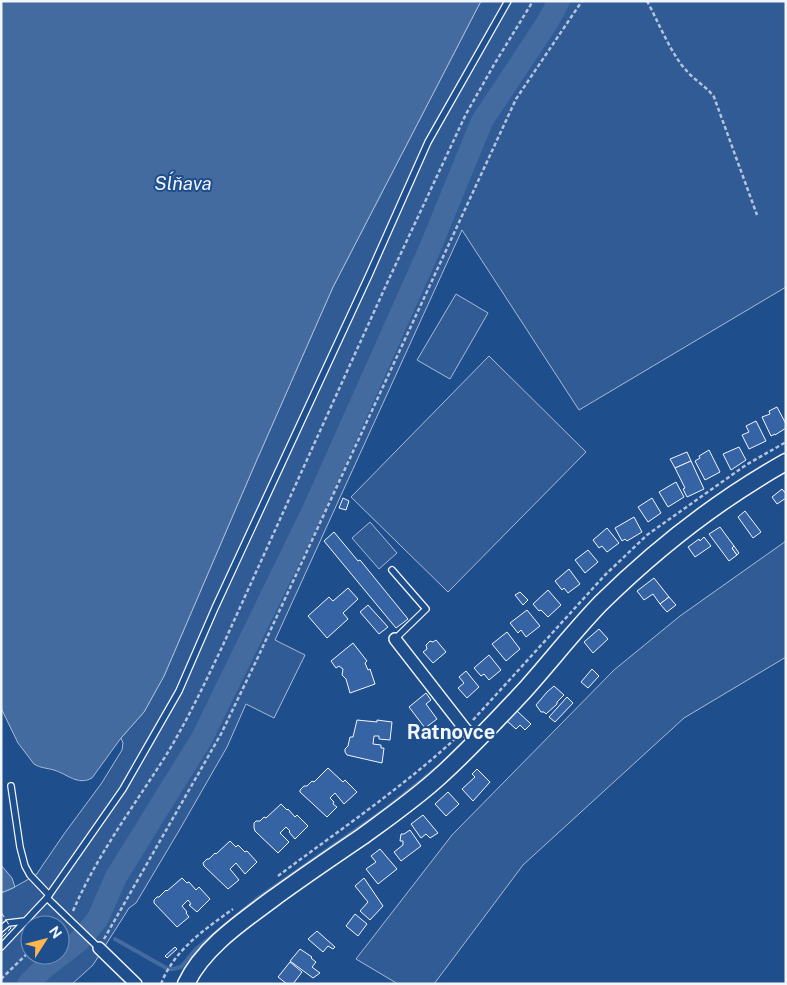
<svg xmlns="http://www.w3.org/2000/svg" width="787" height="985" font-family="'Public Sans',sans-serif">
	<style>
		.green { fill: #305b95; stroke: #a8bbd7; fill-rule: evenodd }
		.water { fill: #446ba0; stroke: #a8bbd7 }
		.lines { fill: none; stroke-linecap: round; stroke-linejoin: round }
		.stream { stroke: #446ba0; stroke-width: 4 }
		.river { stroke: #446ba0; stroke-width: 22 }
		.building { fill: #3563a3; stroke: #f2f6ff }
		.service-casing { stroke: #f2f6ff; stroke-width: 8 }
		.minor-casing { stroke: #f2f6ff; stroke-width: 14 }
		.secondary-casing { stroke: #f2f6ff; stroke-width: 19 }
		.path { stroke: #b3c4dc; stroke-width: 2.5; stroke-dasharray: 4 2.5; stroke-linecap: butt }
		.service { stroke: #1f4e8c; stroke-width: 5.5 }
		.minor { stroke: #1f4e8c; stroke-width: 11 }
		.secondary { stroke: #1f4e8c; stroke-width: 16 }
		.fence { stroke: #f2f6ff; stroke-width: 1; stroke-dasharray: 6 2.5; stroke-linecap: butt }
		.labels { text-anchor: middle; stroke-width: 4; stroke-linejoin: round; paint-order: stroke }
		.water-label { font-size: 19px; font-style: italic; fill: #f2f6ff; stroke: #1f4e8c }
		.quarter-label { font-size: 20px; font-weight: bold; fill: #f2f6ff; stroke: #1f4e8c }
	</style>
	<rect width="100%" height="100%" fill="#1f4e8c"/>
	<g class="green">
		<path d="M481,1H786V287L579,410L462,230L275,640L305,655L274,718L246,704L227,747L180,829L136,903L129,908L93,965L72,984H1V893L11,889L36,875L64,834L101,784L122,750L123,743L121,738L144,712L164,676L255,464L333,287ZM30,925H60V955H30Z"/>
		<polygon points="456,294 488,313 450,379 417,360"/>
		<polygon points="489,356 586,452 448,592 351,497"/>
		<polygon points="370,522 397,553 379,569 352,538"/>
		<polygon points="786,541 786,657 684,718 523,865 434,984 398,984 356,959 452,835 614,670 680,616"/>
	</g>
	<g class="water">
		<path d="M1,1H481L333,287L255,464L164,676L144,712L121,738L92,778C78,786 67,774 54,770C47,768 40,768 34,764L18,743L1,708Z"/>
		<polygon points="1,865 12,878 15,887 1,893"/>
	</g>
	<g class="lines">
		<g class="stream">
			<polyline points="94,924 99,928"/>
			<polyline points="115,939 168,969 173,969 181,967 196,949 257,899 383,811 442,764 464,742"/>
		</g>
		<polyline class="river" points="28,984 44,968 79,941 92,926 98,918 116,877 202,738 314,508 430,248 482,121 547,23 559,1"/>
	</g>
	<g class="building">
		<polygon points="777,407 786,424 786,428 775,435 775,434 771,436 762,417 770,414 769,411"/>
		<polygon points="756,421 766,441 749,449 742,435 749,432 746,426"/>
		<polygon points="739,447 746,460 731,470 723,454"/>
		<polygon points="709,450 720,472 705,480 695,461 700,458 699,456"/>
		<polygon points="687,452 691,461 675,468 670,459"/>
		<polygon points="691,461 704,489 687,497 683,489 685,488 675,468"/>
		<polygon points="676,482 684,497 668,507 659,492"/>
		<polygon points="782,489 786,494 786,498 777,504 772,497"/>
		<polygon points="343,498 349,501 346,510 339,508"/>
		<polygon points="652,498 661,513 648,522 638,507"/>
		<polygon points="745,511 761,532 753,538 738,517"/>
		<polygon points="634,517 642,532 627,541 625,539 622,541 615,528"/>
		<polygon points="720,527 734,546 732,548 737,555 729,561 709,534"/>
		<polygon points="607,528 619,543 607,552 602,546 599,548 593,540"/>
		<polygon points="334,532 358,561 360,560 408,619 396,628 324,541"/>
		<polygon points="704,537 711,546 695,557 688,547 699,539 700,541"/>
		<polygon points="734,546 739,553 737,555 732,548"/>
		<polygon points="588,550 598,562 585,573 575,560"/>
		<polygon points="569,569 580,584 568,593 564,588 562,590 555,581"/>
		<polygon points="654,578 669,597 660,604 653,594 644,600 637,591"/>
		<polygon points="348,588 358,599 343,613 348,619 327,638 308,616 329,597 333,601"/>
		<polygon points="548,590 561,605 548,617 541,610 539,611 533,604"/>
		<polygon points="520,592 528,600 523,605 515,595"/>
		<polygon points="669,597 676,605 667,612 660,604"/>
		<polygon points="368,605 388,627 379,634 360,612"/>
		<polygon points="527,610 540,626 526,637 521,630 518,633 510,623"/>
		<polygon points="599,629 608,639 593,653 584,642"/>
		<polygon points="507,632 520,649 506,661 492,644"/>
		<polygon points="436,640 446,652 433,663 423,652 427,649 426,645 430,641 433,642"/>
		<polygon points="353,643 367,661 365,663 368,670 370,669 375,684 350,693 346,679 342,675 343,669 339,666 336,668 331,661"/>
		<polygon points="489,655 501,670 489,680 484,674 481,676 474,668"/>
		<polygon points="592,669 599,676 588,688 581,682"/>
		<polygon points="466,671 479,687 467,698 458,688 464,683 459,677"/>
		<polygon points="554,686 564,695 557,702 557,704 546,714 544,712 541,712 536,705 547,692"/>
		<polygon points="426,693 431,700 426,704 437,719 425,728 409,707"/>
		<polygon points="567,697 573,703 555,722 549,717"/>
		<polygon points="517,711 531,724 525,730 520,725 516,729 507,721"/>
		<polygon points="357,720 377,722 377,720 392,722 390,740 379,739 379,736 374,736 373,744 381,745 381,748 384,748 382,763 347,755 345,752 345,749 348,746 350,737 353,737"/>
		<polygon points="328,768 343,782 345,780 357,792 344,804 335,793 330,798 334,802 333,804 337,807 327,817 300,792 300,790 304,786 307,786 312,781 314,782"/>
		<polygon points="477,769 490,782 473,801 462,789 475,777 472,774"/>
		<polygon points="448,792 459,804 446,816 435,804"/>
		<polygon points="281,804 287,810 288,809 295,817 297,815 308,826 295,839 289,832 290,831 286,827 280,833 289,842 278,853 255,831 254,828 254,823 256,821 260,821 264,817 266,818"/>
		<polygon points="423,815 438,833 430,838 426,834 421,838 411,824"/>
		<polygon points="410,830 421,846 401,861 394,852 403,845 403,841 400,841 401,834 404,834"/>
		<polygon points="230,841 236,847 238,845 245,852 247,851 257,862 245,874 236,863 230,869 239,880 228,889 204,866 203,863 207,859 209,859 215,853 216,854"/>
		<polygon points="380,849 397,869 378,884 366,869 376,862 371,856"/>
		<polygon points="182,878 187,883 189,882 196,890 199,887 210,899 197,912 189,905 191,904 188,900 182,906 187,912 186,913 189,917 177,927 154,903 154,900 157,897 159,897 166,890 167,891"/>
		<polygon points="364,878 383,906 370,920 360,911 368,902 355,886"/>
		<polygon points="355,914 367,924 358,936 346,926"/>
		<polygon points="317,931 335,947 333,949 328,946 323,952 308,939"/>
		<polygon points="175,947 177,949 167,958 165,956"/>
		<polygon points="300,949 312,957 311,958 316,962 312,967 320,973 313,978 290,961"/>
		<polygon points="290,962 302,972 293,984 287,984 278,977"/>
	</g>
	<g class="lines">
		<defs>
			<g id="service">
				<polyline points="392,570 426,609 395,639"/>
				<polyline points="11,786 20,847 25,866 30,875 49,895"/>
				<polyline points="47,898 99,948"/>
				<polyline points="1,929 8,923 25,921"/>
				<polyline points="1,947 47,898 123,789 179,691 215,608 369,275 428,142 508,1"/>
			</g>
			<g id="minor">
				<polyline points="395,639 465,729 477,741"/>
				<polyline points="99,948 136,984"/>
			</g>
			<path id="secondary" d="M186,984C202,949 240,923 271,900C301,878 332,857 363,836C389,817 416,798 439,777C469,750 497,720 524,691C550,662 574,631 601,603C656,549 718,500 786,462"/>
		</defs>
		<use href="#service" class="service-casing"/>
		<use href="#minor" class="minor-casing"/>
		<use href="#secondary" class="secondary-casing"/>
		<g class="path">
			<path d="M647,1C658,21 671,54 686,70C694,80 706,86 714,97L757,215"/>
			<polyline points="473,720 605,575 647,535 746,465 786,442"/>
			<path d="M278,876C338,831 402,788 457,737"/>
			<path d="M73,911C96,857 133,807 165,757C187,721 205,683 223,645L388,281L466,114L495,63L533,1"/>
			<polyline points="104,939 221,734 259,655 516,99 582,1"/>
			<polyline points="1,979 30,951"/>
			<path d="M161,984C174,950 205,929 233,909"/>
		</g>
		<use href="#service" class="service"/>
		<use href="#minor" class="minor"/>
		<use href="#secondary" class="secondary"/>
		<polyline class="fence" points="1,912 11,928 1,938"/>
	</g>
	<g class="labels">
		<g class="water-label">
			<text x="183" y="190">Sĺňava</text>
		</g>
		<g class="quarter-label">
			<text x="451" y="739">Ratnovce</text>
		</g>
	</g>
	<rect width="787" height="985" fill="none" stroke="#f2f6ff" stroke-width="5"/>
	<g transform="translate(45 940) rotate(54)"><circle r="24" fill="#1f4e8c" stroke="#7391ba"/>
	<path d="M0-4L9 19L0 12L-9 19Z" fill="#ffb74d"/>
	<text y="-8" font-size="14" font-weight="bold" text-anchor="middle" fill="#f2f6ff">N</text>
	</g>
</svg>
